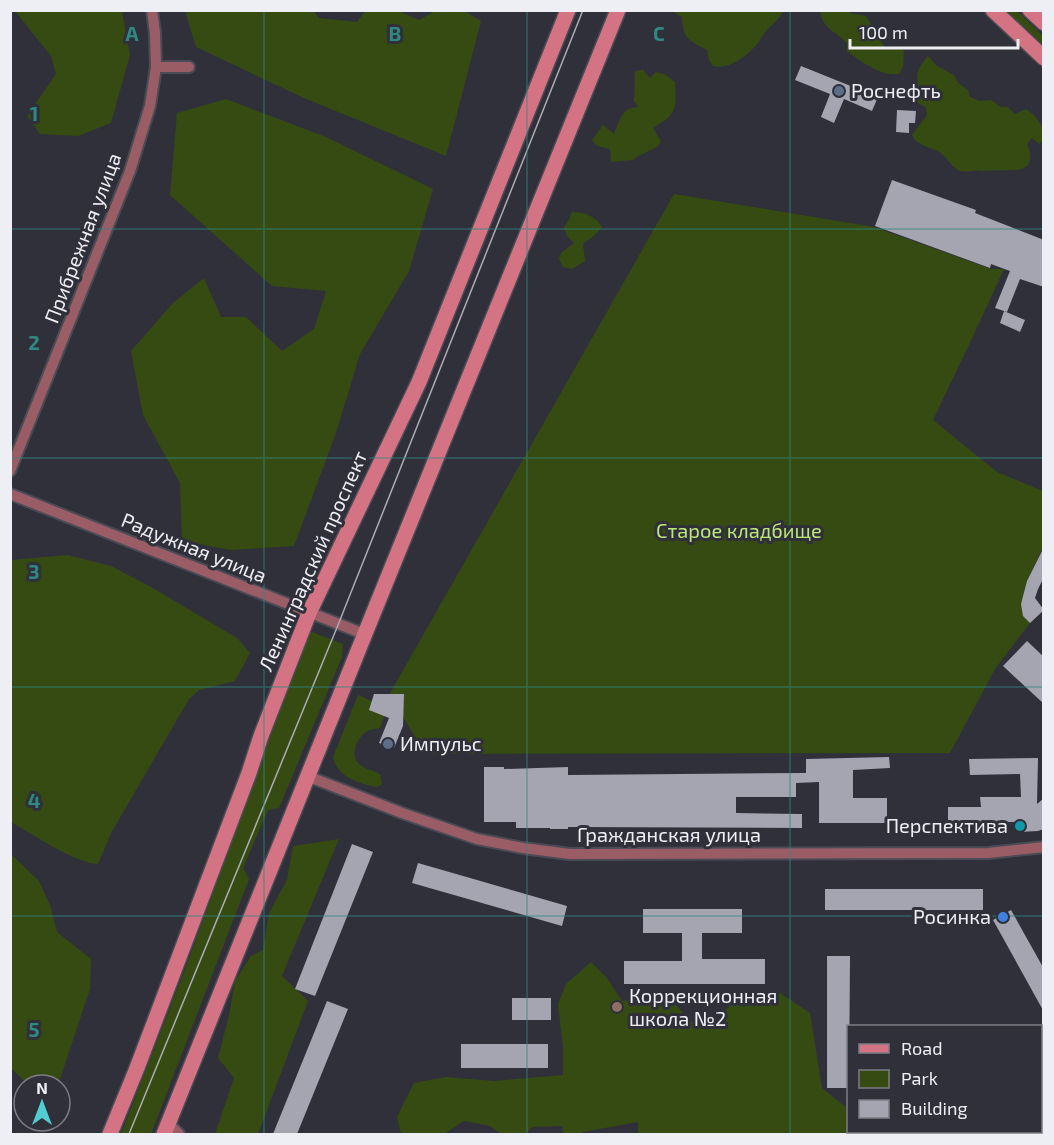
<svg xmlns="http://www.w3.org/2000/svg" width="1054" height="1145" font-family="'Exo 2',sans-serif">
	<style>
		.green { fill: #364b12 }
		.building { fill: #a5a5b2 }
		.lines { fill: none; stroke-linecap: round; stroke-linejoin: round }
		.street-casing { stroke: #4b4b55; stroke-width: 14 }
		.secondary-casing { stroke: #4b4b55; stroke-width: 18 }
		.street { stroke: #9a5d66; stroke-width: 10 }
		.secondary { stroke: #d47383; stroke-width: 15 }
		.tram { stroke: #acacb4; stroke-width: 1.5 }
		.grid { fill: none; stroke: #308882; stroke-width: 1.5; stroke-opacity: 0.55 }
		.service-dot { fill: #5c6f8a; stroke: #30303b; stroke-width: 2 }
		.culture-dot { fill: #0f9aa8; stroke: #30303b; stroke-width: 2 }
		.shop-dot { fill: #3f7fe0; stroke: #30303b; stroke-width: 2 }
		.education-dot { fill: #8d6e63; stroke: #30303b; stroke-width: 2 }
		.labels { text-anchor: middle; stroke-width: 6; stroke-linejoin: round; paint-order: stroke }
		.poi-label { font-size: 20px; fill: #eeeef5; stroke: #30303b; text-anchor: start }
		.street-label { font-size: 20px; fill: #eeeef5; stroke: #30303b }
		.park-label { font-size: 20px; fill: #bbe876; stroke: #30303b }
		.grid-label { font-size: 20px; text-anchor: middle; font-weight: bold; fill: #308882; stroke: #30303b; stroke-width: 6; stroke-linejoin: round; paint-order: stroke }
	</style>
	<rect width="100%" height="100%" fill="#30303b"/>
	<g class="green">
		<polygon points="15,11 122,11 130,55 111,123 78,136 40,134 27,116 56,74 51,56"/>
		<polygon points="185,11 314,11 319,18 357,22 365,11 399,11 419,20 435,11 463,10 481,21 446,156 304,98 196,47"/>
		<path d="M674,11H783C780,19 771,25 765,32C762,36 760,40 757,44C747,56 729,70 713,66L709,60L707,50C690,41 682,38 682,17L676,14Z"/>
		<path d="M820,11H848L850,13L866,16L886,50L897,46L904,51L903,67L899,74C882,77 860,61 847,51V43C836,31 823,30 820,11Z"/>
		<polygon points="1006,11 1017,11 1043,36 1043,47"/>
		<path d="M928,56L937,66L954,75L958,83L968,90L970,97L980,101L991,100L1001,107H1008L1015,114L1026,109C1038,118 1044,125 1043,140L1039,144L1032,138L1027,144C1031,152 1033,165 1022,169C1016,171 991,170 982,171C974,169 966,174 958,170C952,167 946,157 941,153C931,146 917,147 912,135L927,115L926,107L918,103L913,97L918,92C917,74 915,71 928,56Z"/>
		<path d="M643,70L650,78L656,72L666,75L675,82C676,110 678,113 653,128L661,142L657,147L638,156L633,160L611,162L610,149L597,146L592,140L603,125L614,134C620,121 621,107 638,107L634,101C635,91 634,81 635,71Z"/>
		<polygon points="226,99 326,137 433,189 409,271 360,354 336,433 294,546 231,550 182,541 180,483 143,415 131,351 173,303 204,278 221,317 246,317 282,351 314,329 326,291 272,286 170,195 177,113"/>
		<polygon points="674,194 874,227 991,269 1004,269 975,332 933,420 997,472 1043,491 1043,547 1027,581 1023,616 1030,623 995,669 950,753 426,754 389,695"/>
		<path d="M572,212C584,212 596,216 602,227L595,235L583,244L585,261L572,269L563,267L559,259L561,253L574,243L567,236L564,227L569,220Z"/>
		<path d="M67,555L111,566L151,587L237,638L250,653L235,681L199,690L189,699L111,833L98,864C75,863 32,834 11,822V560Z"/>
		<polygon points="312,632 343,644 342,657 279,808 268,810 243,868 249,879 151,1134 121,1134 184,972 307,637"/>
		<path d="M358,695L387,708L380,728C375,729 370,729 366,732C357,738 350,754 358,763C363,769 373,770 380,774L382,783L380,786L377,787C359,784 337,777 333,757Z"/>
		<polygon points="339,839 282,976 308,1001 258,1134 215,1134 234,1078 218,1058 229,1015 235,981 251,956 263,950 269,913 287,880 293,846"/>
		<polygon points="10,853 39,881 50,905 57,932 91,959 90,989 58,1085 28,1085 11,1068"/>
		<polygon points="591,962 607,978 622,1001 660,995 677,1006 690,1020 706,1029 730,1006 777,991 810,1013 822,1088 848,1109 848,1132 854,1132 853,1134 638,1134 638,1122 583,1132 582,1134 563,1134 562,1126 532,1127 525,1134 501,1134 490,1126 464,1121 444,1134 401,1134 397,1117 414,1083 446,1077 494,1081 563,1075 563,1047 558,1004 566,984"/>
	</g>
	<g class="building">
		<polygon points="801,66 878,97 872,111 844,99 834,123 821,117 830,94 795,80"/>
		<polygon points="897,110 916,111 915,123 909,123 909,133 896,132"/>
		<polygon points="892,180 976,210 975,213 1044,240 1044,287 1020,279 1007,312 995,308 1010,271 991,264 990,268 875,226"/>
		<polygon points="1004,311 1025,320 1020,332 1000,323"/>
		<polygon points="1044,547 1044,577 1038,589 1035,598 1044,610 1030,623 1023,616 1021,604 1027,581"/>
		<polygon points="1027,641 1044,657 1044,704 1003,666"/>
		<polygon points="374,694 404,694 403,726 394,748 379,743 389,718 369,710"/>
		<polygon points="889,757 890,768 853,770 853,798 887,798 887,823 819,823 819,782 796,783 796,797 736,797 736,813 802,814 802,828 568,827 568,829 550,829 550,828 516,828 516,822 484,822 484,767 504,767 504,769 568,767 568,775 806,773 806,759"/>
		<polygon points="1038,758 1037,804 1044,798 1044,829 1038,831 1019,832 1019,822 981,822 981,832 948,832 948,807 981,807 980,797 1021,797 1020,774 970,775 969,759"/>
		<polygon points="352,844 373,852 315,996 295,989"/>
		<polygon points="418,863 567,906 562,926 412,883"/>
		<rect x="825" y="889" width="158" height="21"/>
		<polygon points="643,909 742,909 742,933 702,933 702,959 765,959 765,984 624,984 624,961 682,961 682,933 643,933"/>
		<polygon points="1011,910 1044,969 1044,1012 993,920"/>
		<polygon points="827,956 850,956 849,1088 827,1088"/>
		<rect x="512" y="998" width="39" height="22"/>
		<polygon points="327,1001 348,1009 297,1134 273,1134"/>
		<rect x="461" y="1044" width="87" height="24"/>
	</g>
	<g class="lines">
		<defs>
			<g id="street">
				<polyline points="156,67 189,67"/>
				<polyline points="10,471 130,171 150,106 156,67 155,33 152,10"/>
				<polyline points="10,494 364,634"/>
				<polyline points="307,776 402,813 477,839 523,848 570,854 988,853 1044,847"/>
				<polyline points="168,1123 179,1134"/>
			</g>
			<g id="secondary">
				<polyline points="993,10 1044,58"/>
				<polyline points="1030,10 1044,23"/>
				<polyline points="110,1134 137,1068 249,773 261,736 309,613 419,382 568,10"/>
				<polyline points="164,1134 358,651 618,10"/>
			</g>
		</defs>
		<use href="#street" class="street-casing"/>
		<use href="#secondary" class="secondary-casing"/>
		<use href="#street" class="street"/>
		<use href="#secondary" class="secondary"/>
		<polyline class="tram" points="129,1134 338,625 583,10"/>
	</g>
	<path class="grid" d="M264,10V1134M527,10V1134M790,10V1134M10,229H1044M10,458H1044M10,687H1044M10,916H1044"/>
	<g class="service-dot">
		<circle cx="839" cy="91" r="6"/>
		<circle cx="388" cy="744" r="6"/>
	</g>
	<circle class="culture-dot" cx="1020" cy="826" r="6"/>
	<circle class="shop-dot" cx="1003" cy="917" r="6"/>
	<circle class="education-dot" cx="617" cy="1007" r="6"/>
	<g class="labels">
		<g class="poi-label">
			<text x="851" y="98">Роснефть</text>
			<text x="400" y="751">Импульс</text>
			<text x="1008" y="833" text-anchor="end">Перспектива</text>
			<text x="991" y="924" text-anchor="end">Росинка</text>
			<text x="629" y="1003">Коррекционная<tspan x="629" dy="23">школа №2</tspan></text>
		</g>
		<g class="street-label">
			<text transform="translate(83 238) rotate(-69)" y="7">Прибрежная улица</text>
			<text transform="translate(194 548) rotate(22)" y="7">Радужная улица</text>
			<text transform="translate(313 561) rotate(-66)" y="7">Ленинградский проспект</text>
			<text x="669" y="842">Гражданская улица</text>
		</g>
		<g class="park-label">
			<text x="739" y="538">Старое кладбище</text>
		</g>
	</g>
	<g class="grid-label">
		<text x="132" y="41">A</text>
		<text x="395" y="41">B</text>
		<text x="659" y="41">C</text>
		<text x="34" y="121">1</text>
		<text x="34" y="350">2</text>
		<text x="34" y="579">3</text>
		<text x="34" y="808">4</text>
		<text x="34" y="1037">5</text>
	</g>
	<rect width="1054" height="1145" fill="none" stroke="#eeeef5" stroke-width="24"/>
	<rect x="847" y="1025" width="195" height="108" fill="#30303b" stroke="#7c7c85" stroke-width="1.5"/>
	<rect x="859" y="1044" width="30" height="9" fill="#d47383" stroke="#7c7c85" stroke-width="1.5"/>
	<text x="901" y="1055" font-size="18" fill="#eeeef5">Road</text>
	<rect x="859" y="1070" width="30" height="18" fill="#364b12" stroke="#7c7c85" stroke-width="1.5"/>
	<text x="901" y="1085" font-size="18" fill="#eeeef5">Park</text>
	<rect x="859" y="1100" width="30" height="18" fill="#a5a5b2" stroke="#7c7c85" stroke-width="1.5"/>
	<text x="901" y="1115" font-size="18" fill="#eeeef5">Building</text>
	<g transform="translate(42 1103)"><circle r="28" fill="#30303b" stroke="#7c7c85" stroke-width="1.5"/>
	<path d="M0-4.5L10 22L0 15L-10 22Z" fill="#52ccd0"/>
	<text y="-9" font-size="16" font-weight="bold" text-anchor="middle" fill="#eeeef5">N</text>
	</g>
	<path d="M850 39v9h168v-9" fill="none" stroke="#eeeef5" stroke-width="3"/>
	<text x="859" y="39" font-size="18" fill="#eeeef5" stroke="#30303b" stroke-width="4.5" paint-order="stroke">100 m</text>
</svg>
